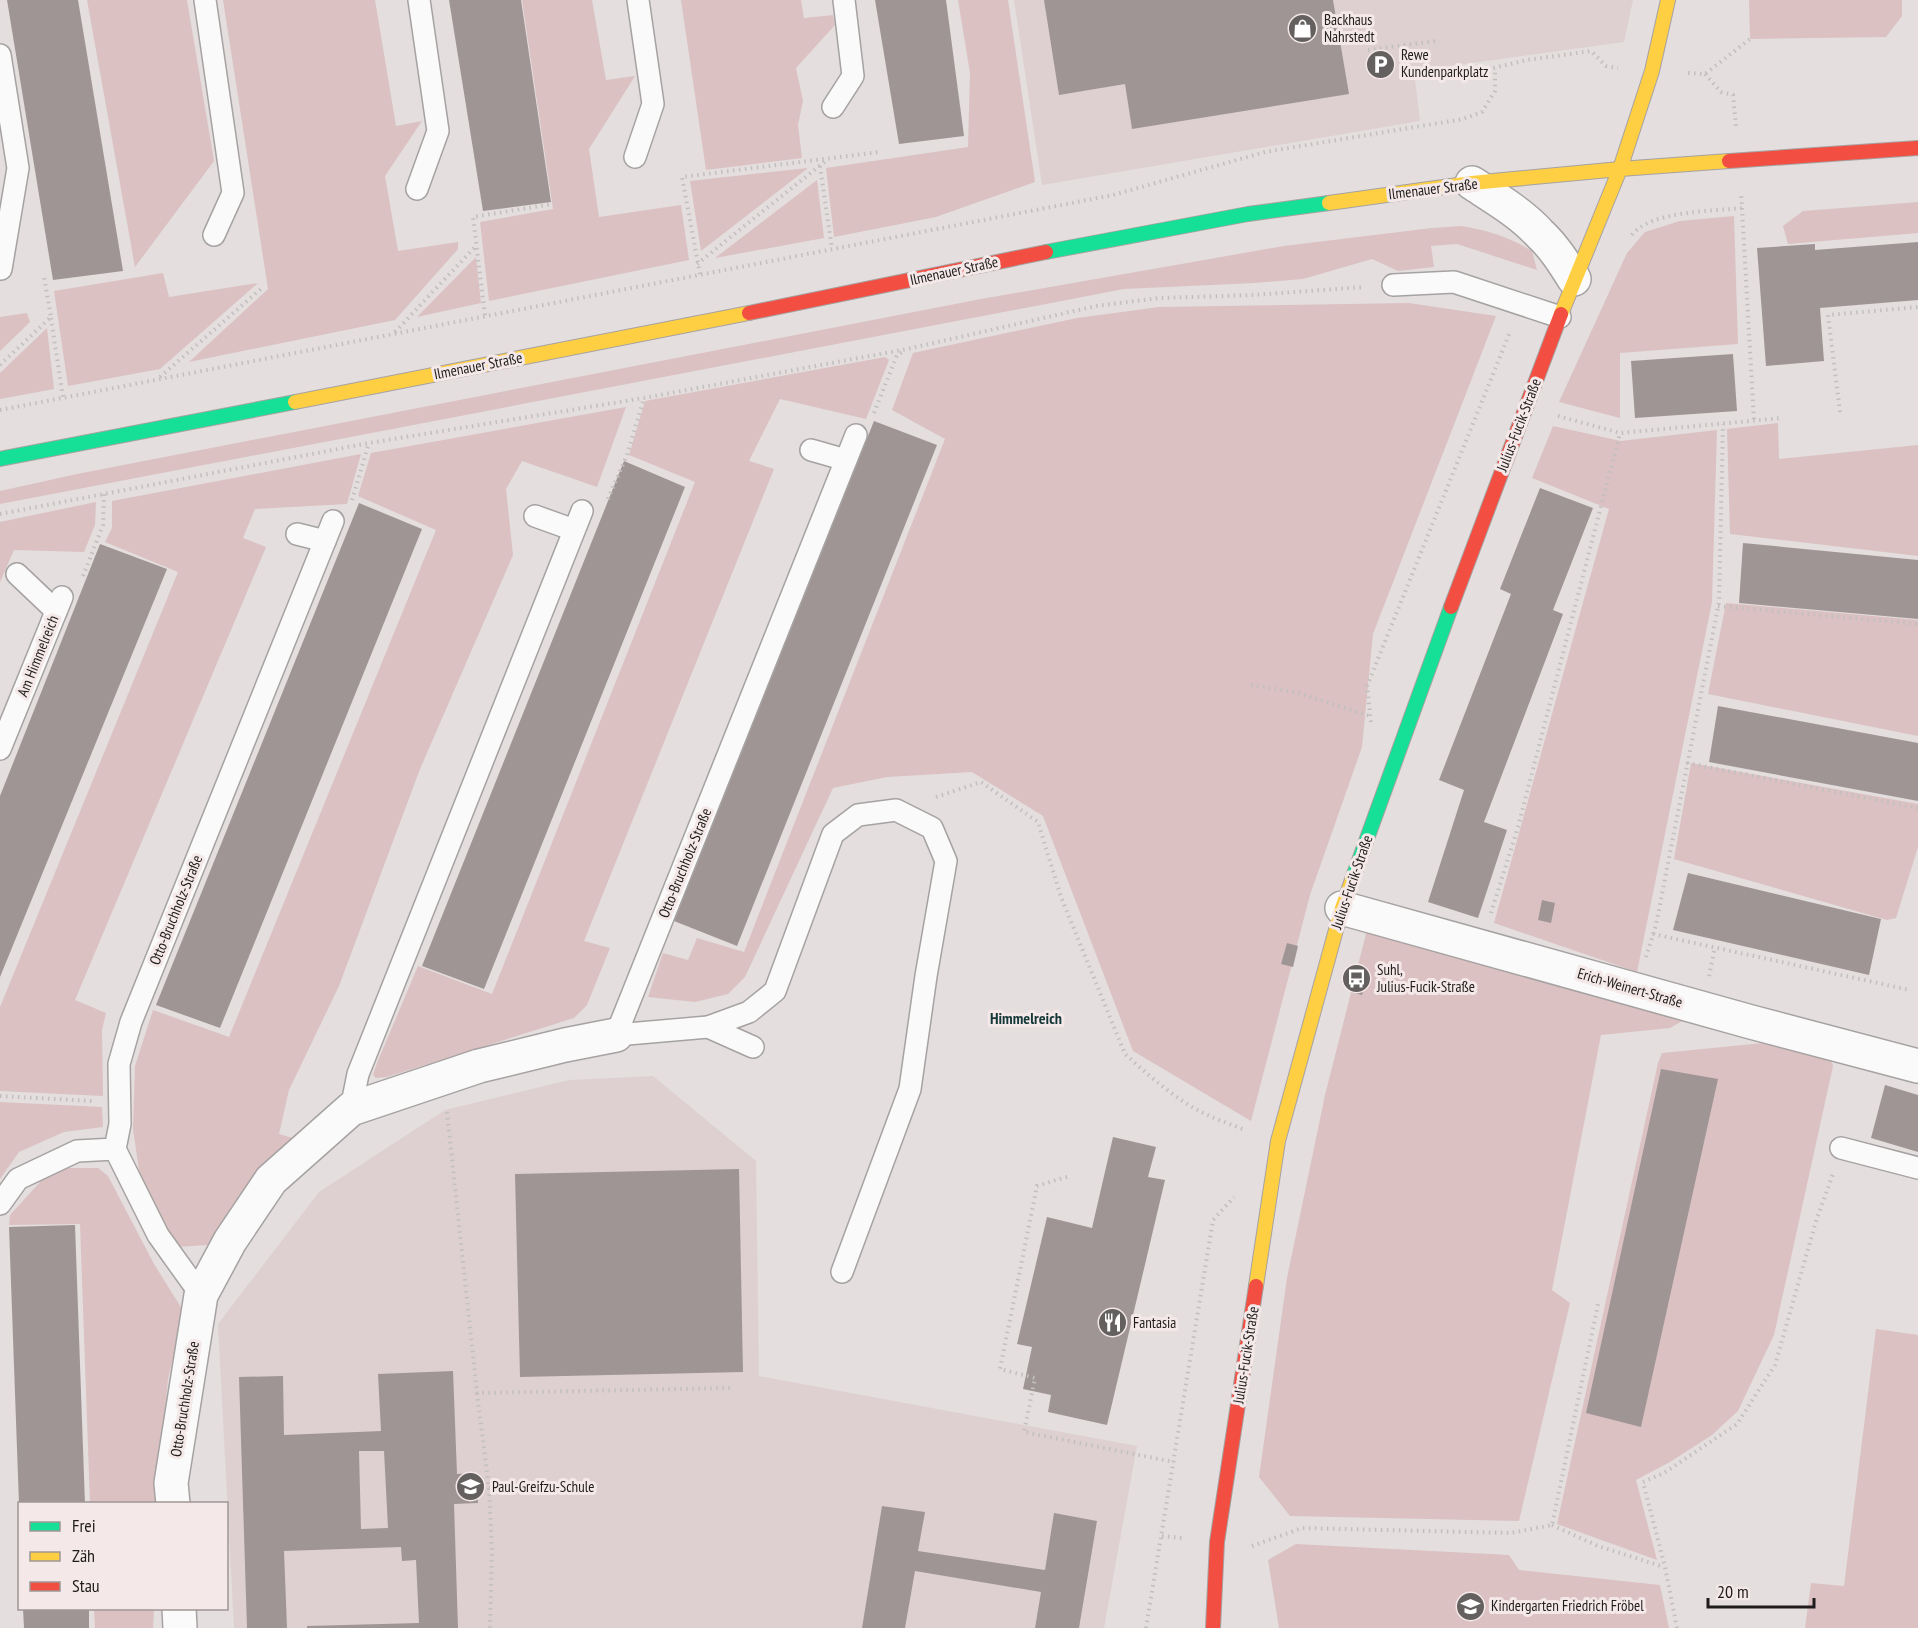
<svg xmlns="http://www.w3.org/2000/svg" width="1918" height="1628" font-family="'PT Sans Narrow',sans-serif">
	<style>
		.built { fill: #ded0d1 }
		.green { fill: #dbc1c2 }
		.building { fill: #a09595; fill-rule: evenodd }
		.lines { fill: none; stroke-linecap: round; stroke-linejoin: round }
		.lane-casing { stroke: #a6a2a2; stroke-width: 24 }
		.street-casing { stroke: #a6a2a2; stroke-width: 36 }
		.fast-casing { stroke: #a6a2a2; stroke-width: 16 }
		.slow-casing { stroke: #a6a2a2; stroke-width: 16 }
		.jam-casing { stroke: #a6a2a2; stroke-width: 16 }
		.path { stroke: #c2bfbf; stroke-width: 4; stroke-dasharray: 1.5 4.5; stroke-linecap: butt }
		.lane { stroke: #fbfafa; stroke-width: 21 }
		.street { stroke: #fbfafa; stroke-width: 33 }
		.fast { stroke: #16e098; stroke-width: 14 }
		.slow { stroke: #ffcf43; stroke-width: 14 }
		.jam { stroke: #f24e42; stroke-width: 14 }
		.labels { text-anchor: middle; stroke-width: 6; stroke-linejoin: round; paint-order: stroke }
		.poi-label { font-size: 15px; fill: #201c1c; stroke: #f4e8e8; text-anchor: start }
		.street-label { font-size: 15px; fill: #201c1c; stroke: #f4e8e8 }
		.neighbourhood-label { font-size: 16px; font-weight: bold; fill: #143737; stroke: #f4e8e8 }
	</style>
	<rect width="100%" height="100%" fill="#e4dede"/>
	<g class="built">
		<polygon points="1014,0 1633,0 1624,42 1414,71 1420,121 1042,185"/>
		<polygon points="653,1076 756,1161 759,1376 1137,1446 1104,1628 234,1628 218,1324 319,1192 445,1110 569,1080"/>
	</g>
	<g class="green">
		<polygon points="87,0 187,0 214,161 135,267"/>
		<polygon points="223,0 375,0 396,126 422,121 385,176 398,251 458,242 458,249 395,320 189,362 268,289"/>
		<polygon points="522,0 592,0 606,80 635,76 589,149 599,217 681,205 689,260 489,301 480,222 553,209"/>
		<polygon points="681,0 801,0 804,18 833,15 835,25 796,68 803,101 798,125 802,158 706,170"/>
		<polygon points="958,0 1008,0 1035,182 936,217 834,237 826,168 968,147 970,73"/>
		<polygon points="1749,0 1902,0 1902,16 1886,37 1750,39"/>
		<polygon points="808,168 701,251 690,181"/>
		<polygon points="817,180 824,238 715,258"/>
		<polygon points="1918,202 1918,233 1788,244 1783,226 1803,211"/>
		<polygon points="1734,216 1738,344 1620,353 1620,418 1559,402 1627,253 1645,232 1680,221"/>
		<path d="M1461,226C1487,230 1509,237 1532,251L1537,270L1457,244L1431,246L1434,267L1398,271L1372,259L1303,279L1254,283L1124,289L0,504V491L77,474L981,299L1284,246L1432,228Z"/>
		<polygon points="476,257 481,303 417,317"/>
		<polygon points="163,273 169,297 258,283 160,369 68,386 54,291"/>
		<polygon points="1409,303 1496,316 1373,634 1362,747 1310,895 1251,1121 1133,1051 1043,816 972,772 887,777 833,788 745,977 728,994 695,1002 648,997 663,953 688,960 697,938 744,952 945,439 892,410 913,353 1077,318 1159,307"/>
		<polygon points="27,313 30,322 0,351 0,317"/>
		<polygon points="47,328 54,389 0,399 0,373"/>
		<polygon points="885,357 889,360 866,419 780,399 749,461 774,469 584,941 610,948 587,1005 574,1018 387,1077 376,1078 373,1075 377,1063 418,966 492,994 695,482 629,455 645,401"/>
		<polygon points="626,407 597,487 522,461 506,489 513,555 420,769 339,986 289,1090 279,1134 296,1139 221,1225 208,1245 176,1247 154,1210 140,1177 133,1129 135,1066 153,1010 229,1037 436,530 358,496 371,453"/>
		<polygon points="1778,423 1779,459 1918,445 1918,556 1730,534 1727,429"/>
		<polygon points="1553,426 1621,441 1717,430 1712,602 1637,972 1494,923 1609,509 1532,478"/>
		<polygon points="361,454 347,504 255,509 243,538 266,547 75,1000 106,1013 102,1030 103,1096 0,1091 0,1007 178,572 105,542 112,528 112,501"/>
		<polygon points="96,502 95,525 84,552 14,550 0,582 0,522"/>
		<polygon points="1726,603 1918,620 1918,736 1708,694"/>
		<polygon points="1691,763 1918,804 1918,847 1896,918 1887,920 1674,859"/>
		<polygon points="1368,926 1693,1015 1670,1028 1601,1035 1552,1290 1570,1303 1519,1521 1290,1516 1259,1477 1287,1278 1325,1095"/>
		<polygon points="1763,1043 1804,1049 1829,1054 1833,1066 1774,1335 1738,1411 1712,1435 1670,1462 1636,1480 1657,1560 1557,1524 1658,1063 1662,1053"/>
		<polygon points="0,1102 102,1107 103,1127 64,1132 19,1152 0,1179"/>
		<polygon points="66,1168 98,1168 108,1176 154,1264 184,1312 168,1379 156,1503 90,1503 80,1224 9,1225 10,1215 42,1180"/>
		<polygon points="1876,1329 1918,1335 1918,1628 1805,1628 1811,1583 1844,1586"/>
		<polygon points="1296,1544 1509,1555 1519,1570 1660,1585 1669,1628 1279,1628 1268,1560"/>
		<polygon points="94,1609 154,1609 153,1628 95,1628"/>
	</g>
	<g class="building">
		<polygon points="7,0 78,0 123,271 53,280"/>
		<polygon points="449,0 521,0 551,202 483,211"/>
		<polygon points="875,0 946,0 964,136 899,144"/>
		<polygon points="1044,0 1333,0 1349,94 1132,129 1125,84 1059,95"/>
		<polygon points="1918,242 1918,300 1820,308 1824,361 1766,366 1757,248 1815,244 1815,250"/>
		<polygon points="1733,354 1737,411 1635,418 1631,361"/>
		<polygon points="874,421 937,445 737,946 674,921"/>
		<polygon points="624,461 685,487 484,989 422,966"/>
		<polygon points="1540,488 1593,508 1553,610 1563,614 1484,822 1507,830 1478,918 1428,902 1464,790 1439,780 1511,594 1500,589"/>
		<polygon points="359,503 422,529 220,1028 156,1005"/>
		<polygon points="1743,543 1918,560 1918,619 1739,603"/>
		<polygon points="100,544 167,569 0,977 0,796"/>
		<polygon points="1718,706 1918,743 1918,801 1709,762"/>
		<polygon points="1688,873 1881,919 1869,975 1673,930"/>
		<polygon points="1542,900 1555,903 1551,923 1538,920"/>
		<polygon points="1287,943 1298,946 1293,967 1281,964"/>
		<polygon points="1356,971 1368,974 1362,995 1350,992"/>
		<polygon points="1661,1069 1718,1079 1641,1427 1586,1413"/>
		<polygon points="1885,1085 1918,1095 1918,1152 1871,1138"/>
		<polygon points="1113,1137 1156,1147 1148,1177 1165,1180 1107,1425 1048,1412 1051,1395 1023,1389 1032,1347 1017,1344 1047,1217 1092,1228"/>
		<polygon points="739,1169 743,1372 520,1377 515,1174"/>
		<polygon points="75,1225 85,1504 19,1504 9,1227"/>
		<path d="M453,1371L457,1474L476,1473L478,1503L454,1504L458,1628H307V1626L419,1623L416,1560L402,1561L401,1547L284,1551L287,1628H247L239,1377L283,1376L284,1435L381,1431L378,1374ZM359,1451H384L388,1528L361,1529Z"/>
		<polygon points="882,1506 925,1512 918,1551 1045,1570 1054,1513 1097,1521 1079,1628 1035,1628 1041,1592 915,1571 905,1628 862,1628"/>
		<polygon points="23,1608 89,1608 89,1628 24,1628"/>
	</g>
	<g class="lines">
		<defs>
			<g id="lane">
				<polyline points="205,0 233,193 214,235"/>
				<polyline points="0,55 18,168 1,269"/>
				<polyline points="833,107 853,76 844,0"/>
				<polyline points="635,157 653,104 638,0"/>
				<polyline points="417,189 438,131 419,0"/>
				<polyline points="1393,285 1454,282 1560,317"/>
				<polyline points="811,450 846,460"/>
				<polyline points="535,516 574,530"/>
				<polyline points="297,534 325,541"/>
				<polyline points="17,574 56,611"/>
				<polyline points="0,749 62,597"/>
				<polyline points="708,1027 753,1047"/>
				<polyline points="351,1109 358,1074 582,511"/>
				<polyline points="1841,1148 1918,1168"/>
				<polyline points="0,1204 18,1179 77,1151 115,1149"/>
				<polyline points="842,1272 910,1089 926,976 946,861 932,828 896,810 858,815 833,834 775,991 749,1012 708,1027 616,1035 856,435"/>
				<polyline points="201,1295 158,1235 115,1149 120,1124 119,1064 131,1022 333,521"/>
			</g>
			<g id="street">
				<path d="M1472,183C1495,198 1521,213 1540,234C1554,247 1564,263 1574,279"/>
				<polyline points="1342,908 1751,1022 1918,1066"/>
				<polyline points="173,1504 171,1483 201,1295 230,1241 271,1180 351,1109 479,1066 565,1045 616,1035"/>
				<polyline points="179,1608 180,1628"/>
			</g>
			<g id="fast">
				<polyline points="1046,252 1248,214 1329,203"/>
				<polyline points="0,459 295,402"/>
				<polyline points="1352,880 1451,607"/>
			</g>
			<g id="slow">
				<polyline points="1329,203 1472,183 1620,169 1729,161"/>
				<polyline points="1561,314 1620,169 1652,71 1668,0"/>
				<polyline points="295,402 749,313"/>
				<polyline points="1256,1286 1278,1141 1342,908 1352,880"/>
			</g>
			<g id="jam">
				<polyline points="1729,161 1918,148"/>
				<polyline points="749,313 1046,252"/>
				<polyline points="1451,607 1561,314"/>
				<polyline points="1213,1628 1217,1542 1256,1286"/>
			</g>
		</defs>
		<use href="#lane" class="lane-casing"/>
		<use href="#street" class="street-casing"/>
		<use href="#fast" class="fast-casing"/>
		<use href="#slow" class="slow-casing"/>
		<use href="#jam" class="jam-casing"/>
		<g class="path">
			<polyline points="1368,50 1436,41"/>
			<polyline points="1688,73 1705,74 1750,39"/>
			<polyline points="1705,74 1721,92 1733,95 1736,126"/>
			<polyline points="1452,75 1481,71 1527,60 1591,51 1606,66 1618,68"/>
			<polyline points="820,166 832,249"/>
			<polyline points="1742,208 1754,421"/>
			<path d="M1632,235C1649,211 1714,211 1742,208L1741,193"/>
			<polyline points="697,264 828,159"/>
			<polyline points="700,274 682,177 879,152"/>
			<polyline points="485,315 473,217 552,204"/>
			<polyline points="51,318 63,398"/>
			<polyline points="395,332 476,246"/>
			<polyline points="0,365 51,317 44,277"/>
			<polyline points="160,377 263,287"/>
			<polyline points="0,410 1113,195 1265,152 1463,119 1482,112 1495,91 1495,68"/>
			<polyline points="1840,412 1828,315 1918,307"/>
			<polyline points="874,413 897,355 904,351"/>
			<polyline points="1558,416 1620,433 1782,418"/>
			<polyline points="608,499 627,455 644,398"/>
			<polyline points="352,500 369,443"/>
			<polyline points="0,514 369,443 644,398 907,349 1096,306 1160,298 1252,295 1365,287"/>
			<polyline points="83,576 103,525 104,494"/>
			<polyline points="1718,606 1918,624"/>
			<polyline points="1251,685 1295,692 1370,716"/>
			<polyline points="1371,722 1367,686 1510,332"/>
			<polyline points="1687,763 1918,808"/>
			<path d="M936,797L981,782L1038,822L1061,897L1125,1054C1148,1075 1173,1097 1201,1112C1215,1119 1230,1124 1245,1130"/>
			<polyline points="1491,913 1518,827 1620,433"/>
			<polyline points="1653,934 1910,990"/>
			<polyline points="1646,957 1656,925 1719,602 1723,424"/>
			<polyline points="1709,976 1715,947"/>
			<polyline points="0,1096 92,1101"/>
			<polyline points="447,1112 477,1393 731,1388"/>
			<polyline points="1067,1177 1037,1186 1000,1369 1035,1378 1024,1432 1174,1462"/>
			<polyline points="477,1393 489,1488 492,1552 490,1628"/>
			<polyline points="489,1488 545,1485"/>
			<polyline points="1552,1525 1598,1546 1664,1567"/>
			<polyline points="1162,1536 1182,1538"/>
			<polyline points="1252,1546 1302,1528 1511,1533 1552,1525 1599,1300"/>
			<polyline points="1146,1628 1213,1220 1234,1197"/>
			<polyline points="1677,1628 1665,1567 1643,1482 1664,1473 1737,1424 1775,1365 1816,1221 1833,1174"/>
		</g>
		<use href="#lane" class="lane"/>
		<use href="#street" class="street"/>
		<use href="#fast" class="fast"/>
		<use href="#slow" class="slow"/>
		<use href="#jam" class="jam"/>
	</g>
	<defs>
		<symbol id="shop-disc" viewBox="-11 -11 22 22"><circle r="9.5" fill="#656060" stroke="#f4e8e8"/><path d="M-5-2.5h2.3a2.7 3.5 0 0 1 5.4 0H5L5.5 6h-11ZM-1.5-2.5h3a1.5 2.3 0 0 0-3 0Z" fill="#fff"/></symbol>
		<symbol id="parking-disc" viewBox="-11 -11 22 22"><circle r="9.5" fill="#656060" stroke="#f4e8e8"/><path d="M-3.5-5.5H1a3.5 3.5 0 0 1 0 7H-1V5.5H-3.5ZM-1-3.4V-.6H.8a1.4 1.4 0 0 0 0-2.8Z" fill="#fff"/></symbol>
		<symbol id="bus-disc" viewBox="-11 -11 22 22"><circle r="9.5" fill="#656060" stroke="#f4e8e8"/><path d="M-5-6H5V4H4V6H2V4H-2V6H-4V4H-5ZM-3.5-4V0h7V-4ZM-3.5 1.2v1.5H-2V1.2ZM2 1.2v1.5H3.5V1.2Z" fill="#fff"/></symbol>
		<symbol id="restaurant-disc" viewBox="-11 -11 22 22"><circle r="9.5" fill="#656060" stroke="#f4e8e8"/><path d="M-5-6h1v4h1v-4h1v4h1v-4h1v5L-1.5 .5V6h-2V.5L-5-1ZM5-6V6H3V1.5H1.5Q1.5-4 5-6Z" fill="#fff"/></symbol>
		<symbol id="school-disc" viewBox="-11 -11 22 22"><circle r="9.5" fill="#656060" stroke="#f4e8e8"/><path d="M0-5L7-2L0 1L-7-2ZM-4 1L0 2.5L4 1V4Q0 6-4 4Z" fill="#fff"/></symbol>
	</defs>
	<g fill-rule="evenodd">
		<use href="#shop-disc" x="1286" y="12" width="33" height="33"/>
		<use href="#parking-disc" x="1364" y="48" width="33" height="33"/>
		<use href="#bus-disc" x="1340" y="962" width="33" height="33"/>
		<use href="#restaurant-disc" x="1096" y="1306" width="33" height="33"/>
		<use href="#school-disc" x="454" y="1470" width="33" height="33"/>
		<use href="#school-disc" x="1454" y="1590" width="33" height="33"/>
	</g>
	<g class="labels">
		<g class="poi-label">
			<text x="1324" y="25">Backhaus<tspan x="1324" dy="17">Nahrstedt</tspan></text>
			<text x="1401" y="60">Rewe<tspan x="1401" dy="17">Kundenparkplatz</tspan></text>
			<text x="1377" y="975">Suhl,<tspan x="1377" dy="17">Julius-Fucik-Straße</tspan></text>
			<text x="1133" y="1328">Fantasia</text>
			<text x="492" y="1492">Paul-Greifzu-Schule</text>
			<text x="1491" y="1611">Kindergarten Friedrich Fröbel</text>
		</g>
		<g class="street-label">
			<text transform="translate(1433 189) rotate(-7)" y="5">Ilmenauer Straße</text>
			<text transform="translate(954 271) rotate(-12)" y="5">Ilmenauer Straße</text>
			<text transform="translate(478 366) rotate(-11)" y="5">Ilmenauer Straße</text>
			<text transform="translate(1519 425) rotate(-69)" y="5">Julius-Fucik-Straße</text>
			<text transform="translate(38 656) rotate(-68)" y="5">Am Himmelreich</text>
			<text transform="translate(685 863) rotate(-68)" y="5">Otto-Bruchholz-Straße</text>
			<text transform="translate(1352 882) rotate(-71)" y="5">Julius-Fucik-Straße</text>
			<text transform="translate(176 910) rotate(-68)" y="5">Otto-Bruchholz-Straße</text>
			<text transform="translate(1630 988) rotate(16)" y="5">Erich-Weinert-Straße</text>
			<text transform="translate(1246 1355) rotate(-81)" y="5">Julius-Fucik-Straße</text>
			<text transform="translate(185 1399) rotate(-81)" y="5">Otto-Bruchholz-Straße</text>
		</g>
		<g class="neighbourhood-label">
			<text x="1026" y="1024">Himmelreich</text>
		</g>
	</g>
	<rect x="18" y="1502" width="210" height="108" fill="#f4e8e8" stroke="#9f9696" stroke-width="1.5"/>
	<rect x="30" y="1522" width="30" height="9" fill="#16e098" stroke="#9f9696" stroke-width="1.5"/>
	<text x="72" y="1532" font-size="18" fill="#201c1c">Frei</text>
	<rect x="30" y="1552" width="30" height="9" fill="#ffcf43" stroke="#9f9696" stroke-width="1.5"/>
	<text x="72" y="1562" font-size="18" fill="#201c1c">Zäh</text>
	<rect x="30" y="1582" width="30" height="9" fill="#f24e42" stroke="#9f9696" stroke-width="1.5"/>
	<text x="72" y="1592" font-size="18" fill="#201c1c">Stau</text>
	<path d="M1708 1598v9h106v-9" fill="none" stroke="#201c1c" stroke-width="3"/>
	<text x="1717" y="1598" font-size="18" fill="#201c1c" stroke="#f4e8e8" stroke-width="4.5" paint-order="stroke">20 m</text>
</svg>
